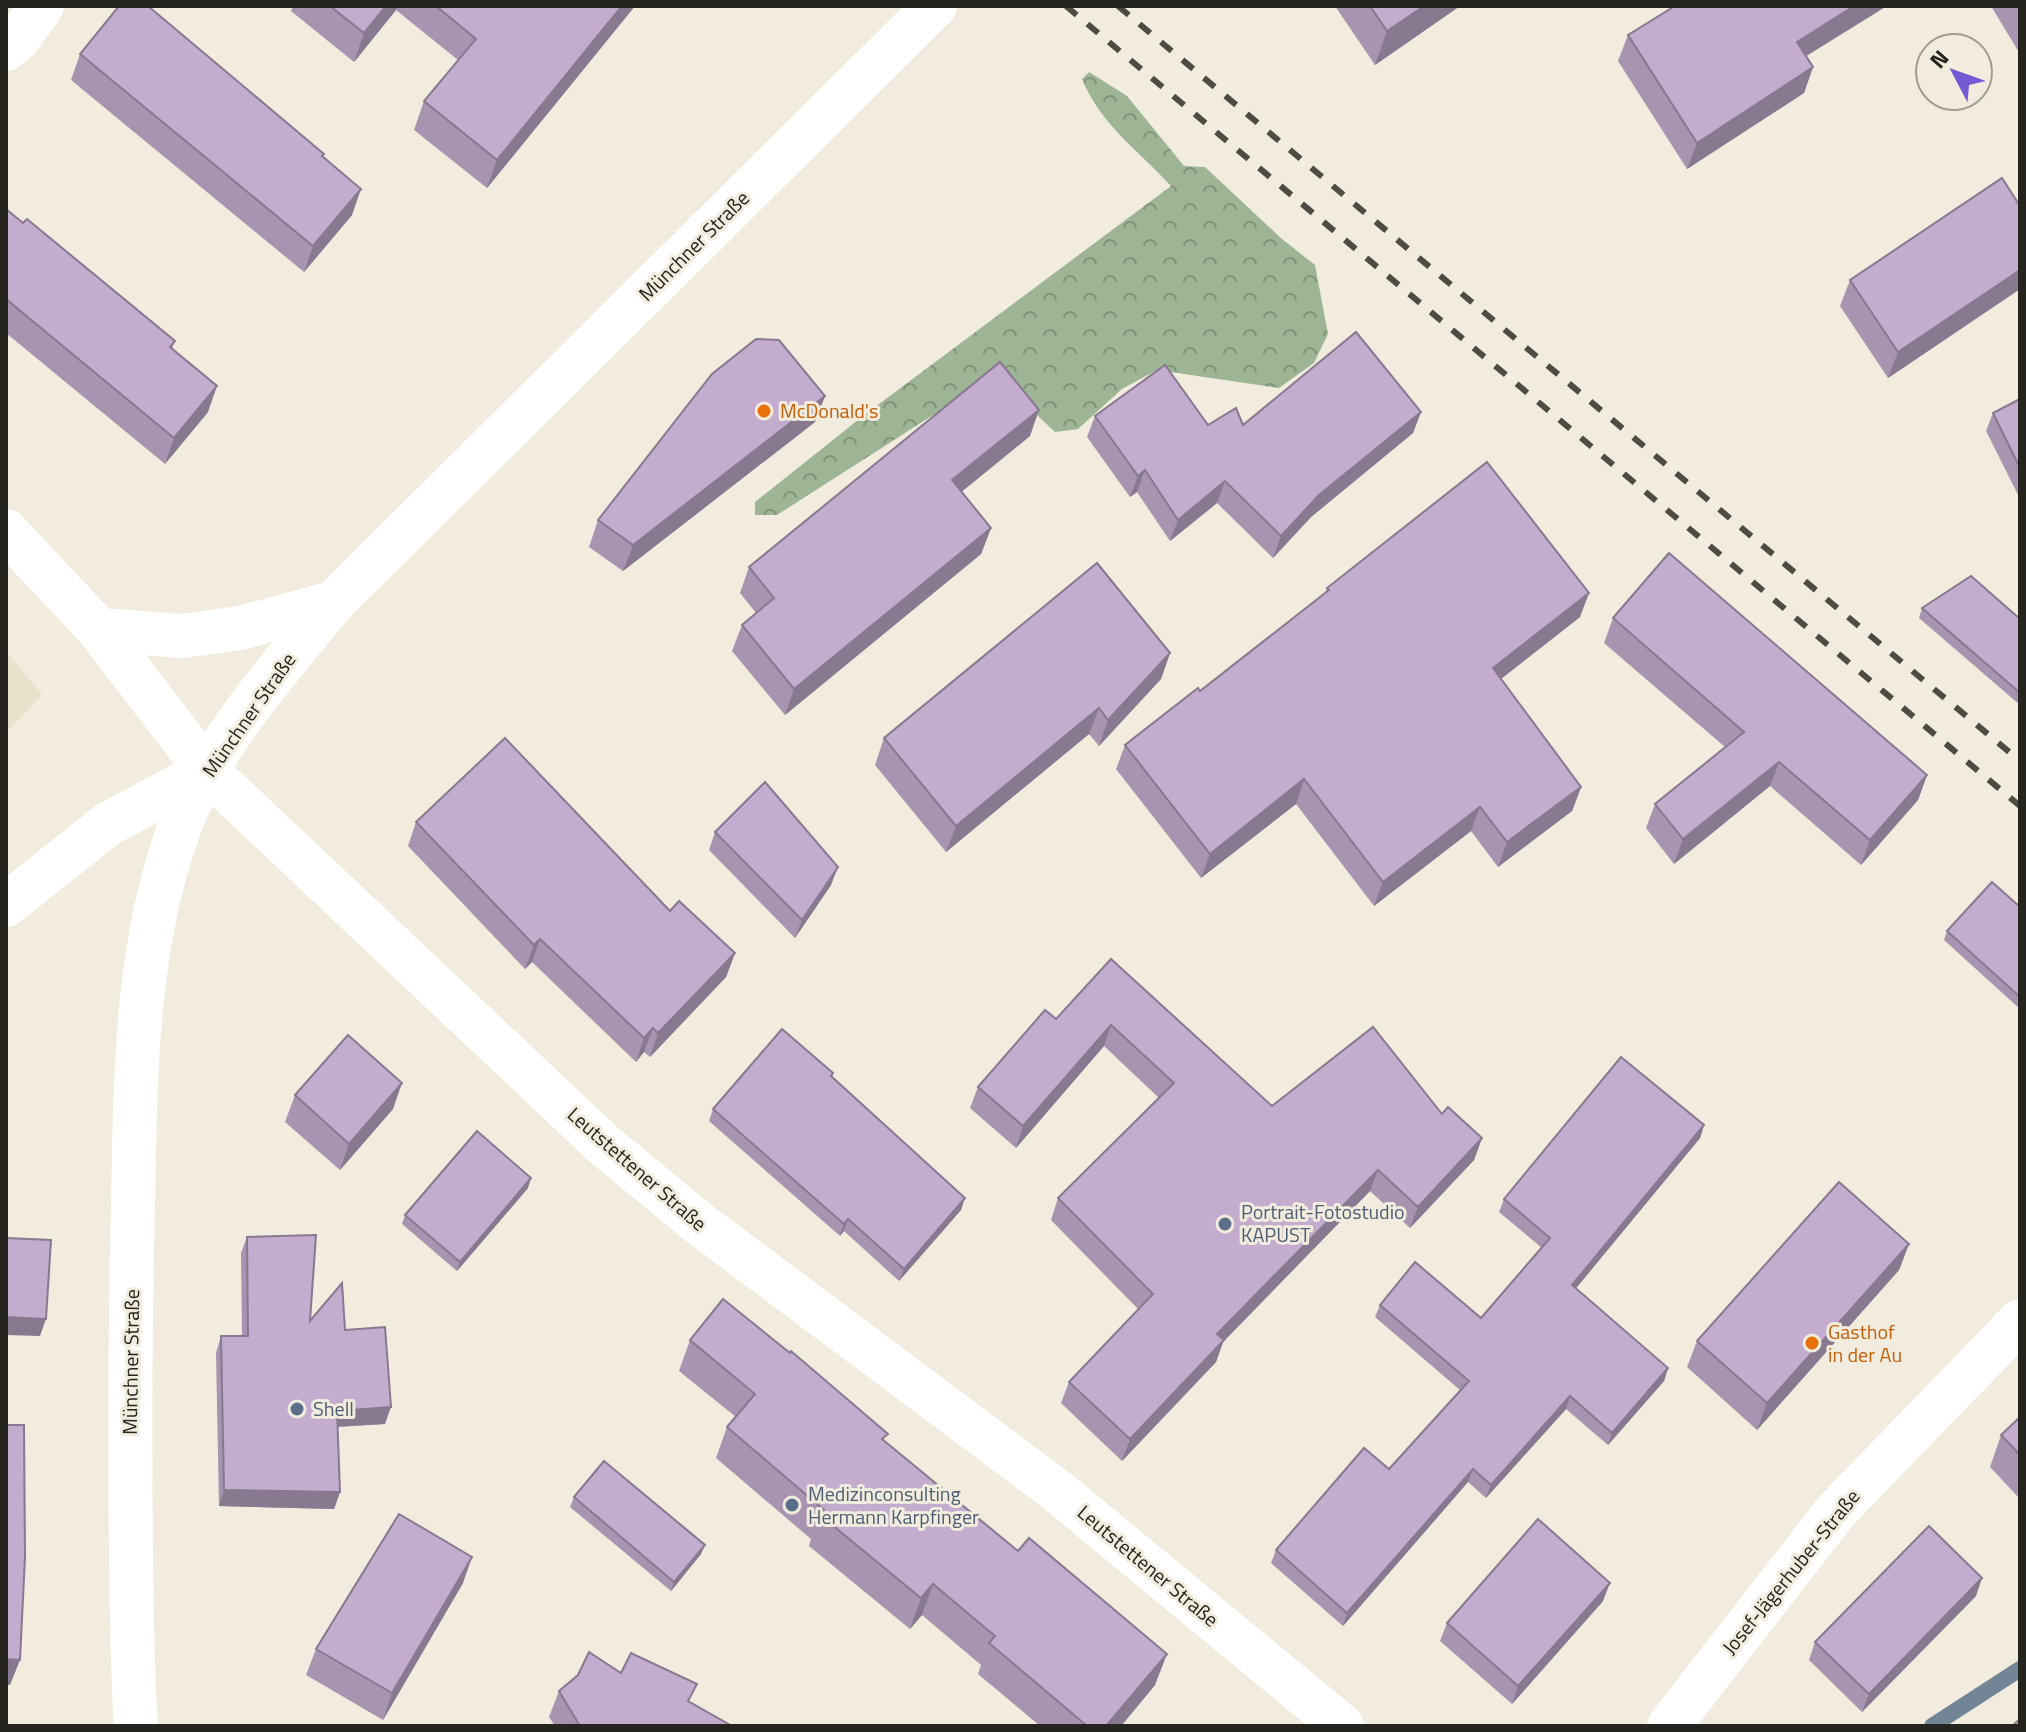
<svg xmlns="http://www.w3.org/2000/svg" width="2026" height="1732" font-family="'Titillium Web',sans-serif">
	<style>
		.built { fill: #e8e1cb }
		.forest { fill: url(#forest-crowns) }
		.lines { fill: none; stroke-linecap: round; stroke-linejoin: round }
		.stream { stroke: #728597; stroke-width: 16 }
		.minor { stroke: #fff; stroke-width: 44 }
		.primary { stroke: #fff; stroke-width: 44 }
		.rail { stroke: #4e4b44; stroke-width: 6; stroke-dasharray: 14 14; stroke-linecap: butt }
		.wall { fill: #a894b0 }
		.shaded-wall { fill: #887890 }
		.building { fill: #c3accd; stroke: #887890; stroke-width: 2 }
		.food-dot { fill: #e8710a; stroke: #f1ecdd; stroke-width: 3 }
		.service-dot { fill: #5c6f8a; stroke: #f1ecdd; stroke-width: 3 }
		.labels { text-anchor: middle; stroke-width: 6; stroke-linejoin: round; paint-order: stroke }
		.street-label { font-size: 20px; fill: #26241f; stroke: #f1ecdd }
		.food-label { font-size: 20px; fill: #c56008; stroke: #f1ecdd; text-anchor: start }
		.service-label { font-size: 20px; fill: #4e5e75; stroke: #f1ecdd; text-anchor: start }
	</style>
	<defs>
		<pattern id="forest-crowns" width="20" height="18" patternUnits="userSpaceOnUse" patternTransform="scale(2)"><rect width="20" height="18" fill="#9eb595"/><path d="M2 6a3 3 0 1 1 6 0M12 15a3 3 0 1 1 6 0" fill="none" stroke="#819379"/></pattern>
	</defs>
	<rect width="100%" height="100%" fill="#f1ecdd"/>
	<polygon class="built" points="6,651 42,695 6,733"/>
	<path class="forest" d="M1089,72L1127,96L1184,166L1205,167L1282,239L1315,265L1328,334L1314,363L1279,388L1157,370L1122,389L1078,429L1055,432L1003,383L944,408L777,515H755V502L863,416L1171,186C1140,152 1100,124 1082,79Z"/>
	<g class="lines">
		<polyline class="stream" points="1932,1726 2020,1669"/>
		<g class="minor">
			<polyline points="6,49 18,39 42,6"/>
			<polyline points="6,531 99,630 207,771 603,1144 700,1224 1056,1490 1342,1726"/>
			<polyline points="6,905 108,824 207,771"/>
			<polyline points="1669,1726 1836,1511 2020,1321"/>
		</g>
		<g class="primary">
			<polyline points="99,630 183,636 240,628 333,603"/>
			<path d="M136,1726C132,1670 132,1613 131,1557C130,1455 130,1352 132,1250C136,1108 130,961 180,826C209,748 280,667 333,603L935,6"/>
		</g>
		<g class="rail">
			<polyline points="1066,6 2020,806"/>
			<polyline points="1118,6 2020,761"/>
		</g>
	</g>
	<g class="wall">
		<polygon points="293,6 635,6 487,188 414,130 424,101 458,60 396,10 354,62 291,11"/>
		<polygon points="1335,6 1460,6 1375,65"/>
		<polygon points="1991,6 2020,6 2020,54"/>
		<polygon points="1628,35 1806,56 1813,67 1804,93 1687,169 1618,61"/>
		<polygon points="80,54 352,215 304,272 71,80"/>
		<polygon points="2020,206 2020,289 1888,378 1840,306 1850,280"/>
		<polygon points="6,209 175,341 172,349 208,412 165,464 6,333"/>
		<polygon points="825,396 815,422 623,571 589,547 598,520"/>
		<polygon points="2020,399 2020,499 1986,431 1993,413"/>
		<polygon points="1421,412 1413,433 1311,517 1273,558 1217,503 1170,541 1137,492 1130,497 1087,437 1095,416 1208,425 1243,425"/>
		<polygon points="1030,436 961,492 991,528 981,554 785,715 732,651 742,625 756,613 740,593 749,567"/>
		<polygon points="1327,588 1580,617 1501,679 1581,787 1572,811 1498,867 1471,831 1374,906 1296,804 1201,878 1116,769 1125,745 1200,691 1325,594"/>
		<polygon points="1922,608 2020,619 2020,705 1919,618"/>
		<polygon points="1613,618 1927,775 1918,800 1861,865 1770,786 1674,864 1646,828 1655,804 1725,747 1604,643"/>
		<polygon points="1170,653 1161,679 1099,746 1089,734 946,852 875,765 884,738"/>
		<polygon points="416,822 670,911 735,953 726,977 650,1057 644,1052 636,1062 532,962 525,969 408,846"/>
		<polygon points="715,832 831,885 795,938 709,850"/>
		<polygon points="2020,907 2020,1009 1944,940 1947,931"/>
		<polygon points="1111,959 1272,1106 1442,1114 1482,1138 1474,1160 1410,1228 1370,1191 1223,1342 1216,1362 1122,1461 1061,1403 1069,1382 1138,1309 1051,1220 1058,1198 1159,1098 1104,1046 1016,1148 970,1108 978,1087 1056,1019"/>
		<polygon points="833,1073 832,1077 961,1210 899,1281 844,1231 840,1236 709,1121 713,1109"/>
		<polygon points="295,1095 393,1109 340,1170 285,1122"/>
		<polygon points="1704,1125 1700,1138 1576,1288 1668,1368 1664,1381 1608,1445 1566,1409 1486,1498 1468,1482 1343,1626 1271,1563 1276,1550 1389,1469 1460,1390 1375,1317 1380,1305 1481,1318 1542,1248 1499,1212 1504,1199"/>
		<polygon points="528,1188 457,1271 402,1224 405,1215"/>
		<polygon points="247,1237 310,1321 345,1330 385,1424 338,1427 340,1492 334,1509 219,1506 216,1353 221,1336 242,1336 241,1253"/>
		<polygon points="1909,1244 1899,1270 1757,1430 1687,1367 1697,1341"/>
		<polygon points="690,1340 885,1442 1155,1685 1121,1726 1040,1726 978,1674 981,1665 922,1615 910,1629 809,1546 811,1539 716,1458 727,1427 736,1417 679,1371"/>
		<polygon points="2020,1417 2020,1499 1990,1467 2001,1435"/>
		<polygon points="574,1497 701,1554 671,1591 570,1507"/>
		<polygon points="463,1583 383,1720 306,1675 316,1649"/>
		<polygon points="1976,1596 1862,1712 1809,1660 1815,1642"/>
		<polygon points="1603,1601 1512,1704 1440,1641 1447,1623"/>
		<polygon points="621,1673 690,1702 732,1726 555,1726 549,1717 559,1691"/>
	</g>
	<g class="shaded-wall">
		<polygon points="386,6 397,6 396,10 354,62 364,33"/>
		<polygon points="622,6 635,6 487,188 497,160"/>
		<polygon points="1424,6 1460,6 1375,65 1387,31"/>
		<polygon points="1854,6 1887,6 1787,68 1797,42"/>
		<polygon points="1813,67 1804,93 1687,169 1697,143"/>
		<polygon points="361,189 352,215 304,272 313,246"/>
		<polygon points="2020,270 2020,289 1888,378 1898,352"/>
		<polygon points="217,386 208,412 165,464 174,438"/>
		<polygon points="825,396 815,422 623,571 633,545"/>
		<polygon points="1039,410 1030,436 943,507 952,480"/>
		<polygon points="1421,412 1413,433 1311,517 1273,558 1281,536 1319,495"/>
		<polygon points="1145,470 1137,492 1130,497 1138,476"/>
		<polygon points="1225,481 1217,503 1170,541 1178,520"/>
		<polygon points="991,528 981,554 785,715 794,689"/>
		<polygon points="1589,593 1580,617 1484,692 1493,668"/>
		<polygon points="1170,653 1161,679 1099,746 1108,720"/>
		<polygon points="1099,708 1089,734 946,852 956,826"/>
		<polygon points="1779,762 1770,786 1674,864 1683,839"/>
		<polygon points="1927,775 1918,800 1861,865 1870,840"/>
		<polygon points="1304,779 1296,804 1201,878 1210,854"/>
		<polygon points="1581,787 1572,811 1498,867 1507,842"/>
		<polygon points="1480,807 1471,831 1374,906 1383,882"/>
		<polygon points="838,867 831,885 795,938 802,920"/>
		<polygon points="540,939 532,962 525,969 534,945"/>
		<polygon points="735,953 726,977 650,1057 658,1033"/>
		<polygon points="1111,1025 1104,1046 1016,1148 1023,1126"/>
		<polygon points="653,1028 644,1052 636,1062 644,1038"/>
		<polygon points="402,1083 393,1109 340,1170 349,1144"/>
		<polygon points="1704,1125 1700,1138 1568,1298 1572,1285"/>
		<polygon points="1482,1138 1474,1160 1410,1228 1418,1207"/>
		<polygon points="1378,1170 1370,1191 1223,1342 1216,1362 1122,1461 1130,1439 1217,1334"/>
		<polygon points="531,1178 528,1188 457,1271 460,1262"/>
		<polygon points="965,1198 961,1210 899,1281 904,1269"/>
		<polygon points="848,1219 844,1231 840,1236 844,1224"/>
		<polygon points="1909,1244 1899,1270 1757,1430 1767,1403"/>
		<polygon points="6,1317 46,1319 40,1336 6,1335"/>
		<polygon points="1668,1368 1664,1381 1608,1445 1612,1433"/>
		<polygon points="1570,1396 1566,1409 1486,1498 1491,1485"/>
		<polygon points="391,1407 385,1424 331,1427 337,1411"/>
		<polygon points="1473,1469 1468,1482 1343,1626 1347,1613"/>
		<polygon points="224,1490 340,1492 334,1509 219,1506"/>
		<polygon points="705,1545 701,1554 671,1591 674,1582"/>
		<polygon points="472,1557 463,1583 383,1720 392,1693"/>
		<polygon points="1982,1578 1976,1596 1862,1712 1869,1694"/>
		<polygon points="1610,1583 1603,1601 1512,1704 1518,1686"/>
		<polygon points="933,1584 922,1615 910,1629 921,1598"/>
		<polygon points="1167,1654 1155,1685 1121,1726 1106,1726"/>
		<polygon points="6,1659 20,1660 10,1685 6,1685"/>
	</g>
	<g class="building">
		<polygon points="119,6 148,6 324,154 322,156 361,189 313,246 80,54"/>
		<polygon points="330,6 386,6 364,33"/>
		<polygon points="436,6 622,6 497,160 424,101 476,39"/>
		<polygon points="1370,6 1424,6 1387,31"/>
		<polygon points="1675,6 1854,6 1797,42 1813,67 1697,143 1628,35"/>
		<polygon points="2002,178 2020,206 2020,270 1898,352 1850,280"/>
		<polygon points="6,209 23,223 27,219 175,341 170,347 217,386 174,438 6,299"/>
		<polygon points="1356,332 1421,412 1319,495 1281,536 1225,481 1178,520 1145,470 1138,476 1095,416 1165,365 1208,425 1236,408 1243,425"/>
		<polygon points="756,339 779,340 825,396 633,545 598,520 712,374"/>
		<polygon points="1000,362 1039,410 952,480 991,528 794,689 742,625 774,598 749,567"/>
		<polygon points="2020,399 2020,468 1993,413"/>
		<polygon points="1487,462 1589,593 1493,668 1581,787 1507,842 1480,807 1383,882 1304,779 1210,854 1125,745 1198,688 1200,691 1329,590 1327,588"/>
		<polygon points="1669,553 1927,775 1870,840 1779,762 1683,839 1655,804 1744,732 1613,618"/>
		<polygon points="1097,563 1170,653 1108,720 1099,708 956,826 884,738"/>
		<polygon points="1971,576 2020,619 2020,693 1922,608"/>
		<polygon points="505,738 670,911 679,901 735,953 658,1033 653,1028 644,1038 540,939 534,945 416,822"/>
		<polygon points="765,782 838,867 802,920 715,832"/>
		<polygon points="1992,882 2020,907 2020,997 1947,931"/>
		<polygon points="1111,959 1272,1106 1373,1027 1442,1114 1448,1107 1482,1138 1418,1207 1378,1170 1217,1334 1224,1340 1130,1439 1069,1382 1153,1294 1058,1198 1174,1083 1111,1025 1023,1126 978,1087 1045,1010 1056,1019"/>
		<polygon points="782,1029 833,1073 831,1076 965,1198 904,1269 848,1219 844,1224 713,1109"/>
		<polygon points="348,1035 402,1083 349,1144 295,1095"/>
		<polygon points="1621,1057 1704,1125 1572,1285 1668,1368 1612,1433 1570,1396 1491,1485 1473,1469 1347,1613 1276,1550 1364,1448 1389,1469 1469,1381 1380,1305 1415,1262 1481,1318 1550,1238 1504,1199"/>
		<polygon points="477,1131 531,1178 460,1262 405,1215"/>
		<polygon points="1839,1182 1909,1244 1767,1403 1697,1341"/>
		<polygon points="316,1235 310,1321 342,1283 345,1330 385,1327 391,1407 337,1411 340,1492 224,1490 221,1336 248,1336 247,1237"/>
		<polygon points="6,1238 51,1240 46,1319 6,1317"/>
		<polygon points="723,1299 790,1353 791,1351 888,1434 882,1439 1018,1551 1029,1538 1167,1654 1106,1726 1087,1726 989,1643 995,1636 933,1584 921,1598 820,1515 824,1510 727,1427 755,1394 690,1340"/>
		<polygon points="2020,1417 2020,1455 2001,1435"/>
		<polygon points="6,1425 24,1425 25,1557 20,1660 6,1659"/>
		<polygon points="604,1461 705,1545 674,1582 574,1497"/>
		<polygon points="399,1514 472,1557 392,1693 316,1649"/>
		<polygon points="1538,1519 1610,1583 1518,1686 1447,1623"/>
		<polygon points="1929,1526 1982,1578 1869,1694 1815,1642"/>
		<polygon points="589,1652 621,1673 631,1653 697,1684 688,1701 732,1726 580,1726 559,1691 578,1675"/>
		<polygon points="2020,1719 2020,1726 2012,1726"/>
	</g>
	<g class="food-dot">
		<circle cx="764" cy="411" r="8"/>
		<circle cx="1812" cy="1343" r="8"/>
	</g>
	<g class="service-dot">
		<circle cx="1225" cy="1224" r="8"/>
		<circle cx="297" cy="1409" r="8"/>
		<circle cx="792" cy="1505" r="8"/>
	</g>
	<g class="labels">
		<g class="street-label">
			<text transform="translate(694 246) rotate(-45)" y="7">Münchner Straße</text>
			<text transform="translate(249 715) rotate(-55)" y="7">Münchner Straße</text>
			<text transform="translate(637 1169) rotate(41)" y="7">Leutstettener Straße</text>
			<text transform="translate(131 1362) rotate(-89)" y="7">Münchner Straße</text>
			<text transform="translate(1148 1566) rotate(40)" y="7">Leutstettener Straße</text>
			<text transform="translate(1791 1572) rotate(-51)" y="7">Josef-Jägerhuber-Straße</text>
		</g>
		<g class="food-label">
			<text x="780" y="418">McDonald's</text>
			<text x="1828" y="1339">Gasthof<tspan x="1828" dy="23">in der Au</tspan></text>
		</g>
		<g class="service-label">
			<text x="1241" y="1219">Portrait-Fotostudio<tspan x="1241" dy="23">KAPUST</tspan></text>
			<text x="313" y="1416">Shell</text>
			<text x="808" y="1501">Medizinconsulting<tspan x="808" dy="23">Hermann Karpfinger</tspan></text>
		</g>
	</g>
	<rect width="2026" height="1732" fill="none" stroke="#26241f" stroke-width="16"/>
	<g transform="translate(1954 72) rotate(311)"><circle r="38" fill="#f1ecdd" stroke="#a09c91" stroke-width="2"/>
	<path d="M0-6L14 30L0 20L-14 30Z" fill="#735ad4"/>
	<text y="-12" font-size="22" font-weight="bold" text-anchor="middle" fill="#26241f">N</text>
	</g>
</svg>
